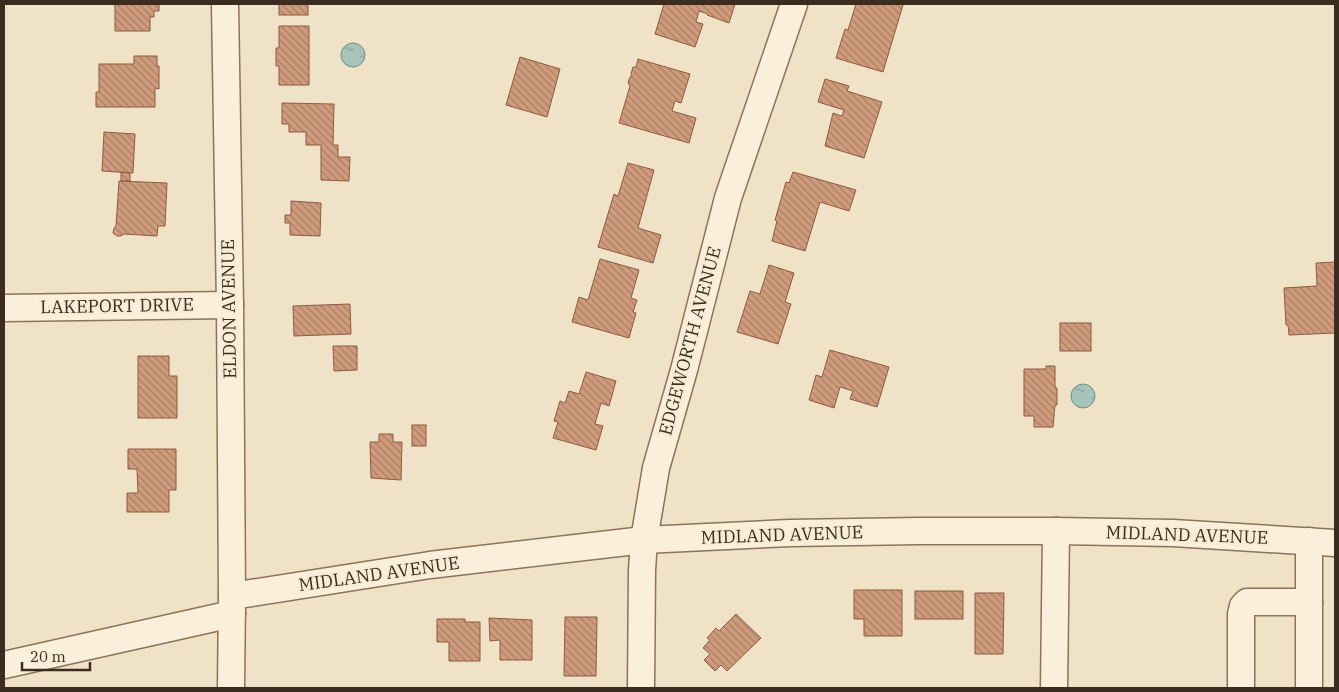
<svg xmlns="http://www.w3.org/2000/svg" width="1339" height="692" font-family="'IBM Plex Serif',serif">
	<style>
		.water { fill: url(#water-ripples); stroke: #6e9288 }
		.building { fill: url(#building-back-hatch); stroke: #8c5b40 }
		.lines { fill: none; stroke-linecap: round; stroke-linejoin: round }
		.minor-casing { stroke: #8c735b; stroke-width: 29 }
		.minor { stroke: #faefda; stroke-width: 26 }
		.labels { text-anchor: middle; stroke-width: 5; stroke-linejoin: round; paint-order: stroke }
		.street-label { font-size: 18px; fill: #3c2c1f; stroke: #f7ecd6 }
	</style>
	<defs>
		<pattern id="water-ripples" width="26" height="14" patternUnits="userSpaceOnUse" patternTransform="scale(1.25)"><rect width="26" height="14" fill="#a8c3ba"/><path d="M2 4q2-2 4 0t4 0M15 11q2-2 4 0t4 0" fill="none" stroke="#8a9f97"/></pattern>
		<pattern id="building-back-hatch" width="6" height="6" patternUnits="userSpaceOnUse" patternTransform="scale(1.25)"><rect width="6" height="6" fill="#cf9b7c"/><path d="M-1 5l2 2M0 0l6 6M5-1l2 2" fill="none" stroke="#a97f65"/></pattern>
	</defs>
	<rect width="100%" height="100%" fill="#f0e2c6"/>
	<g class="water">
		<circle cx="353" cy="55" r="12"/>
		<circle cx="1083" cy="396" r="12"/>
	</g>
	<g class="building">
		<polygon points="115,4 159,4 159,11 154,11 154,17 150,17 150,31 115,31"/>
		<rect x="279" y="4" width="29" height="11"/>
		<polygon points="664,4 735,4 729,23 707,15 708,14 699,11 696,22 703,24 695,47 655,34"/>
		<polygon points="856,4 898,4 903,5 883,72 836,58 845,29 848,30"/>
		<polygon points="279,26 309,26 309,85 279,85 279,66 276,66 276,48 279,48"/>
		<polygon points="134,56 157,56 157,66 159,66 159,89 155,88 155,107 96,107 96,92 99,92 99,64 134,64"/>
		<polygon points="520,57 560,69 547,117 506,105"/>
		<polygon points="638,59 690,74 681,103 675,101 672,111 696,118 689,143 619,123 630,86 628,83 630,77 632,76 631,74 633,67 636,67"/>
		<polygon points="825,79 849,86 847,91 882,102 864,158 825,146 833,113 842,116 844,110 818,102"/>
		<polygon points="282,103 334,104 333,145 338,145 338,157 350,157 349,181 321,180 321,145 306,145 306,132 289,132 289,124 282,124"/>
		<polygon points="104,132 135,134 133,173 102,171"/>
		<polygon points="628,163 654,170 638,228 661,235 653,263 598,247 614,194 618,196"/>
		<polygon points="121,172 130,173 130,181 121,181"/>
		<polygon points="793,172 856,190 849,211 820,202 805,251 772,241 777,221 775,220 786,182 789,183"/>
		<polygon points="119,181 167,183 165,226 158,226 157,236 124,234 121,236 117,236 113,233 114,228 116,226"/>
		<polygon points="291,201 321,203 320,236 290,235 290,223 285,223 285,215 291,215"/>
		<polygon points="600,259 639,270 631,298 637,300 633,312 636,313 629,338 572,322 579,297 588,300"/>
		<polygon points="1335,262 1335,333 1289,335 1288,325 1286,325 1284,288 1317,286 1316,263"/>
		<polygon points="769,265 794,273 785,302 791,304 778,344 737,332 750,291 760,294"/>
		<polygon points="350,304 351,334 294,336 293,306"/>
		<rect x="1060" y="323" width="31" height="28"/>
		<polygon points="333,346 357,346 357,370 334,371"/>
		<polygon points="830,350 889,367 877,407 850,399 853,391 840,387 834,408 809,400 816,375 822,377"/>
		<polygon points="138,356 169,356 169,376 177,376 177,418 138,418"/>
		<polygon points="1046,366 1055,366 1055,388 1057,388 1057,405 1055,405 1053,427 1034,427 1034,416 1024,416 1024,369 1046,369"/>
		<polygon points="586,372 616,381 609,406 601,403 595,424 603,426 596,450 553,438 558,422 554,421 560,401 565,403 569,391 579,394"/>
		<rect x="412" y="425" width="14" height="21"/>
		<polygon points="379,434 393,434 393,442 402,442 401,480 371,478 370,442 379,442"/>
		<polygon points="128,449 176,449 176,490 169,490 169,512 127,512 127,493 138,493 137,469 128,469"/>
		<polygon points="854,590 902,590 902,636 864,636 864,619 854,619"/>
		<rect x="915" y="591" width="48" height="28"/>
		<polygon points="975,593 1004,593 1003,654 975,654"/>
		<polygon points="736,614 761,638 727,671 721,665 715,671 704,660 710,654 703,648 710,640 707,638 716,628 719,631"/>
		<polygon points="565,617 597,617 596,676 564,676"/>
		<polygon points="489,618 532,620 532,660 500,660 500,640 490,641"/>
		<polygon points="437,619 465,619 465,622 480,622 480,661 449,661 449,642 437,642"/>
	</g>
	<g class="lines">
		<defs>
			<g id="minor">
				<polyline points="225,4 230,305 232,596 231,688"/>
				<polyline points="4,308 230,305"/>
				<polyline points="232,596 430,565 644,540 790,533 919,531 1056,531 1173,533 1335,543"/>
				<polyline points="4,665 232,614"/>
				<polyline points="641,688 642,570 644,540 656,468 684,370 728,198 794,4"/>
				<polyline points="1054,688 1056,531"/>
				<polyline points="1241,688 1241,614 1243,606 1247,602 1309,602"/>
				<polyline points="1309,688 1309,541"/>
			</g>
		</defs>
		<use href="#minor" class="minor-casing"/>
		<use href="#minor" class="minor"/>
	</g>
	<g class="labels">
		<g class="street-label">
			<text transform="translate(117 306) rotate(-1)" y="6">LAKEPORT DRIVE</text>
			<text transform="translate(229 309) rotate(-91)" y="6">ELDON AVENUE</text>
			<text transform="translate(690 341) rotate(-75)" y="6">EDGEWORTH AVENUE</text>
			<text transform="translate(782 535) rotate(-2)" y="6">MIDLAND AVENUE</text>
			<text transform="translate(1187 535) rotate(2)" y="6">MIDLAND AVENUE</text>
			<text transform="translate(379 574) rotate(-8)" y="6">MIDLAND AVENUE</text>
		</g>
	</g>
	<rect width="1339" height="692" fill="none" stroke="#3c2c1f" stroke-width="10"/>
	<path d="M22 662v8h68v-8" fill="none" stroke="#3c2c1f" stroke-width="2.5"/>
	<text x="30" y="662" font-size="15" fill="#3c2c1f" stroke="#f7ecd6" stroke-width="4" paint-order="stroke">20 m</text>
</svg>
